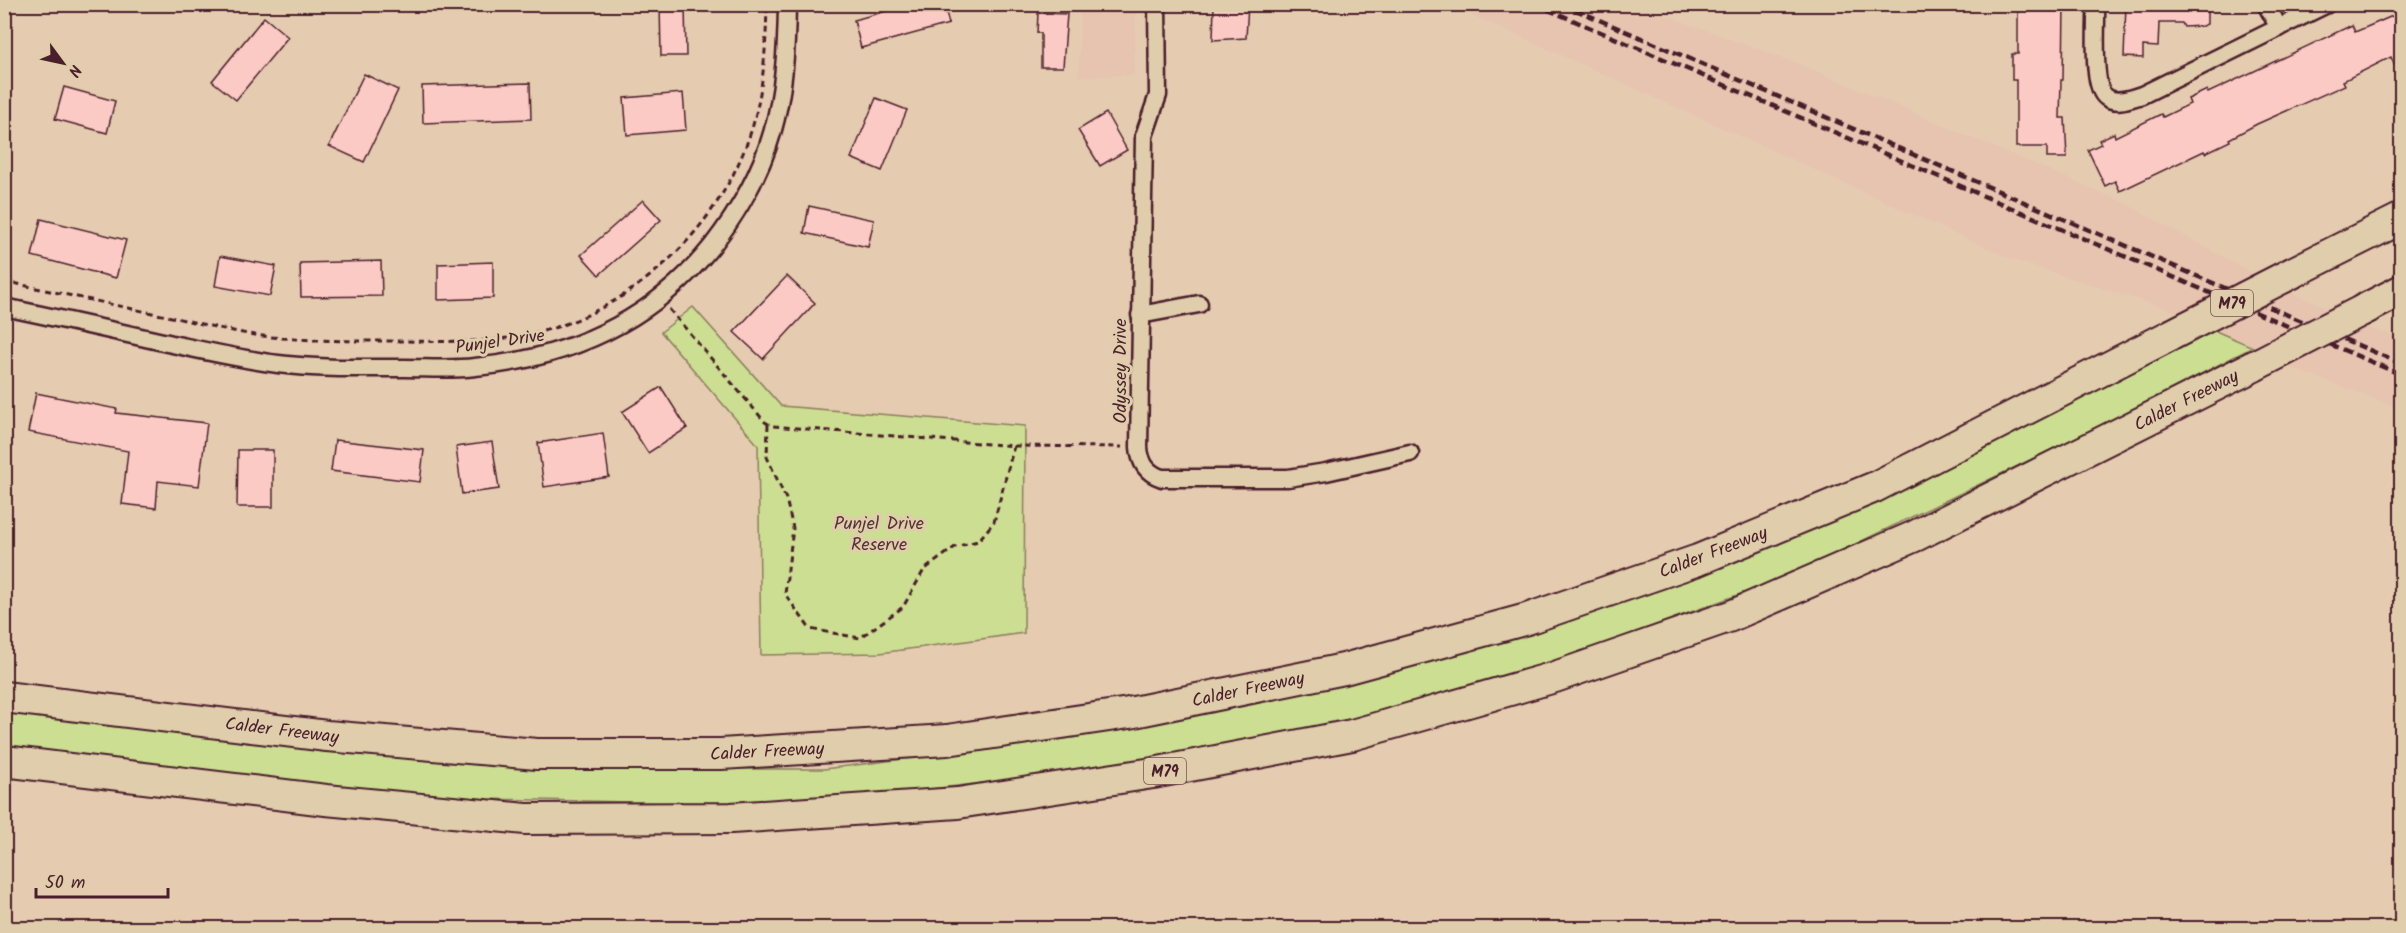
<svg xmlns="http://www.w3.org/2000/svg" width="2406" height="933" font-family="Kalam,sans-serif">
	<style>
		.built { fill: #e6c4b0 }
		.green { fill: #ccde92; stroke: #8b7e5e; stroke-width: 1.5 }
		.building { fill: #fbcac5; stroke: #4a1f2b; stroke-width: 1.5 }
		.lines { fill: none; stroke-linecap: round; stroke-linejoin: round }
		.street-casing { stroke: #4a1f2b; stroke-width: 21 }
		.highway-casing { stroke: #4a1f2b; stroke-width: 34 }
		.path { stroke: #4a1f2b; stroke-width: 3; stroke-dasharray: 6 4.5; stroke-linecap: butt }
		.street { stroke: #dfcdab; stroke-width: 16 }
		.highway { stroke: #dfcdab; stroke-width: 30 }
		.rail { stroke: #4a1f2b; stroke-width: 4.5; stroke-dasharray: 9 4.5; stroke-linecap: butt }
		.highway-bridge-casing { stroke: #4a1f2b; stroke-width: 34; stroke-linecap: butt }
		.highway-bridge { stroke: #dfcdab; stroke-width: 30 }
		.labels { text-anchor: middle; stroke-width: 6; stroke-linejoin: round; paint-order: stroke }
		.shield { fill: #dfcdab; stroke: #775351; stroke-width: 1.5 }
		.shield-label { font-size: 16px; font-weight: bold; fill: #4a1f2b }
		.street-label { font-size: 18px; fill: #4a1f2b; stroke: #dfcdab }
		.park-label { font-size: 18px; fill: #573235; stroke: #dfcdab }
	</style>
	<rect width="100%" height="100%" fill="#e5ccb0"/>
	<filter id="ink" filterUnits="userSpaceOnUse"><feTurbulence type="fractalNoise" baseFrequency=".0167" numOctaves="2"/><feDisplacementMap in="SourceGraphic" scale="12" xChannelSelector="R" yChannelSelector="G"/><feConvolveMatrix kernelMatrix="1 2 1 2 8 2 1 2 1" color-interpolation-filters="sRGB"/></filter>
	<g filter="url(#ink)">
		<g class="built">
			<polygon points="1080,4 1136,5 1134,75 1079,77"/>
			<polygon points="1450,5 1637,5 1802,65 2121,201 2284,290 2328,308 2363,327 2401,338 2401,409 2289,367 2253,347 2171,310 2016,261"/>
		</g>
		<g class="green">
			<polygon points="693,307 781,406 1025,426 1024,633 880,653 761,655 758,445 661,332"/>
			<polygon points="2211,329 2253,347 2094,429 1789,576 1527,672 1298,734 1114,768 895,793 726,804 487,799 351,791 5,749 5,711 250,743 492,762 692,769 824,769 1071,738 1300,694 1472,647"/>
		</g>
		<g class="building">
			<polygon points="660,4 685,4 686,56 661,56"/>
			<polygon points="912,4 944,4 949,24 861,48 854,20"/>
			<polygon points="1248,4 1246,38 1213,40 1214,5"/>
			<polygon points="2018,4 2064,4 2063,80 2061,80 2060,118 2065,118 2067,158 2047,158 2047,147 2016,147 2016,80 2012,80 2012,54 2018,54"/>
			<polygon points="2126,4 2207,4 2207,24 2202,26 2184,27 2182,23 2159,23 2158,47 2143,46 2143,58 2124,57"/>
			<polygon points="2402,12 2402,83 2391,57 2343,81 2345,85 2257,124 2229,139 2230,141 2205,153 2204,151 2120,191 2115,181 2105,186 2088,150 2101,144 2099,140 2114,133 2115,137 2161,114 2163,117 2190,104 2188,99 2207,90 2208,93 2352,25 2355,32"/>
			<polygon points="1038,13 1067,14 1063,67 1041,67 1041,33 1037,33"/>
			<polygon points="264,17 288,37 236,100 212,81"/>
			<polygon points="364,74 398,90 364,162 329,146"/>
			<polygon points="530,83 531,119 423,123 422,86"/>
			<polygon points="64,87 115,101 107,133 55,119"/>
			<polygon points="683,93 686,130 627,135 624,98"/>
			<polygon points="876,98 907,110 882,171 851,158"/>
			<polygon points="1106,113 1127,150 1100,166 1078,130"/>
			<polygon points="643,200 661,220 599,275 581,255"/>
			<polygon points="809,206 874,220 868,247 804,233"/>
			<polygon points="41,219 126,240 116,278 32,256"/>
			<polygon points="220,256 276,266 270,296 215,286"/>
			<polygon points="381,261 382,296 301,297 300,263"/>
			<polygon points="493,262 493,298 438,300 438,264"/>
			<polygon points="787,276 815,303 763,359 734,332"/>
			<polygon points="661,387 687,428 648,453 622,412"/>
			<polygon points="36,393 117,409 116,413 207,423 199,486 158,481 156,508 122,504 128,451 28,432"/>
			<polygon points="603,433 609,477 544,487 538,443"/>
			<polygon points="335,440 424,450 420,482 331,471"/>
			<polygon points="492,442 499,489 462,494 456,447"/>
			<polygon points="238,450 273,450 273,507 237,507"/>
		</g>
		<g class="lines">
			<defs>
				<g id="street">
					<path d="M1157,4L1158,95L1144,136L1139,447C1140,463 1147,473 1162,478H1288L1326,472L1410,453"/>
					<path d="M2096,4C2097,23 2091,87 2106,97C2116,105 2131,98 2142,95L2327,4"/>
					<polyline points="2266,4 2279,28"/>
					<path d="M4,307C57,318 110,330 163,342C201,350 239,359 278,364C319,369 362,368 404,368C428,368 452,370 475,367C570,358 652,321 712,246C774,166 786,103 787,4"/>
					<polyline points="1140,315 1199,304"/>
				</g>
				<g id="highway">
					<polyline points="2294,272 2402,218"/>
					<polyline points="2363,310 2402,290"/>
					<polyline points="4,697 327,736 537,754 721,754 947,740 1129,713 1344,669 1527,619 1698,560 1875,487 2171,335"/>
					<polyline points="4,761 326,800 526,819 731,818 958,803 1153,773 1352,735 1555,677 1731,616 1915,536 2254,366"/>
				</g>
			</defs>
			<use href="#street" class="street-casing"/>
			<use href="#highway" class="highway-casing"/>
			<g class="path">
				<path d="M4,281C59,293 113,305 167,316C194,322 221,329 248,334C295,341 343,341 390,341C436,341 486,344 531,334C635,311 723,226 753,125C764,85 766,46 767,4"/>
				<polyline points="669,309 765,422 772,426 1014,446 1122,447"/>
				<polyline points="768,424 767,457 786,499 793,528 785,594 810,629 860,638 903,607 924,570 955,547 978,541 994,522 1014,446"/>
			</g>
			<use href="#street" class="street"/>
			<use href="#highway" class="highway"/>
			<g class="rail">
				<polyline points="1535,4 2402,375"/>
				<polyline points="1562,4 2402,364"/>
			</g>
			<defs>
				<g id="highway-bridge">
					<polyline points="2171,335 2294,272"/>
					<polyline points="2254,366 2363,310"/>
				</g>
			</defs>
			<use href="#highway-bridge" class="highway-bridge-casing"/>
			<use href="#highway-bridge" class="highway-bridge"/>
		</g>
	</g>
	<g class="labels">
		<g class="shield">
			<rect x="2211" y="290" width="42" height="26" rx="4.5"/>
			<rect x="1144" y="758" width="42" height="26" rx="4.5"/>
		</g>
		<g class="shield-label">
			<text x="2232" y="309">M79</text>
			<text x="1165" y="777">M79</text>
		</g>
		<g class="street-label">
			<text transform="translate(500 341) rotate(-8)" y="6">Punjel Drive</text>
			<text transform="translate(1120 371) rotate(-90)" y="6">Odyssey Drive</text>
			<text transform="translate(2186 400) rotate(-27)" y="6">Calder Freeway</text>
			<text transform="translate(1713 552) rotate(-21)" y="6">Calder Freeway</text>
			<text transform="translate(1248 689) rotate(-12)" y="6">Calder Freeway</text>
			<text transform="translate(282 730) rotate(7)" y="6">Calder Freeway</text>
			<text transform="translate(767 751) rotate(-3)" y="6">Calder Freeway</text>
		</g>
		<g class="park-label">
			<text x="879" y="529">Punjel Drive<tspan x="879" dy="21">Reserve</tspan></text>
		</g>
	</g>
	<rect width="2406" height="933" fill="none" stroke="#dfcdab" stroke-width="24"/>
	<rect x="12" y="12" width="2382" height="909" fill="none" stroke="#4a1f2b" stroke-width="2" filter="url(#ink)"/>
	<g transform="translate(63 63) rotate(123)" stroke="#dfcdab" stroke-width="4.5" paint-order="stroke">
	<path d="M0-4.5L10 22L0 15L-10 22Z" fill="#4a1f2b"/>
	<text y="-9" font-size="16" font-weight="bold" text-anchor="middle" fill="#4a1f2b">N</text>
	</g>
	<path d="M36 888v9h132v-9" fill="none" stroke="#4a1f2b" stroke-width="3"/>
	<text x="45" y="888" font-size="18" fill="#4a1f2b" stroke="#dfcdab" stroke-width="4.5" paint-order="stroke">50 m</text>
</svg>
